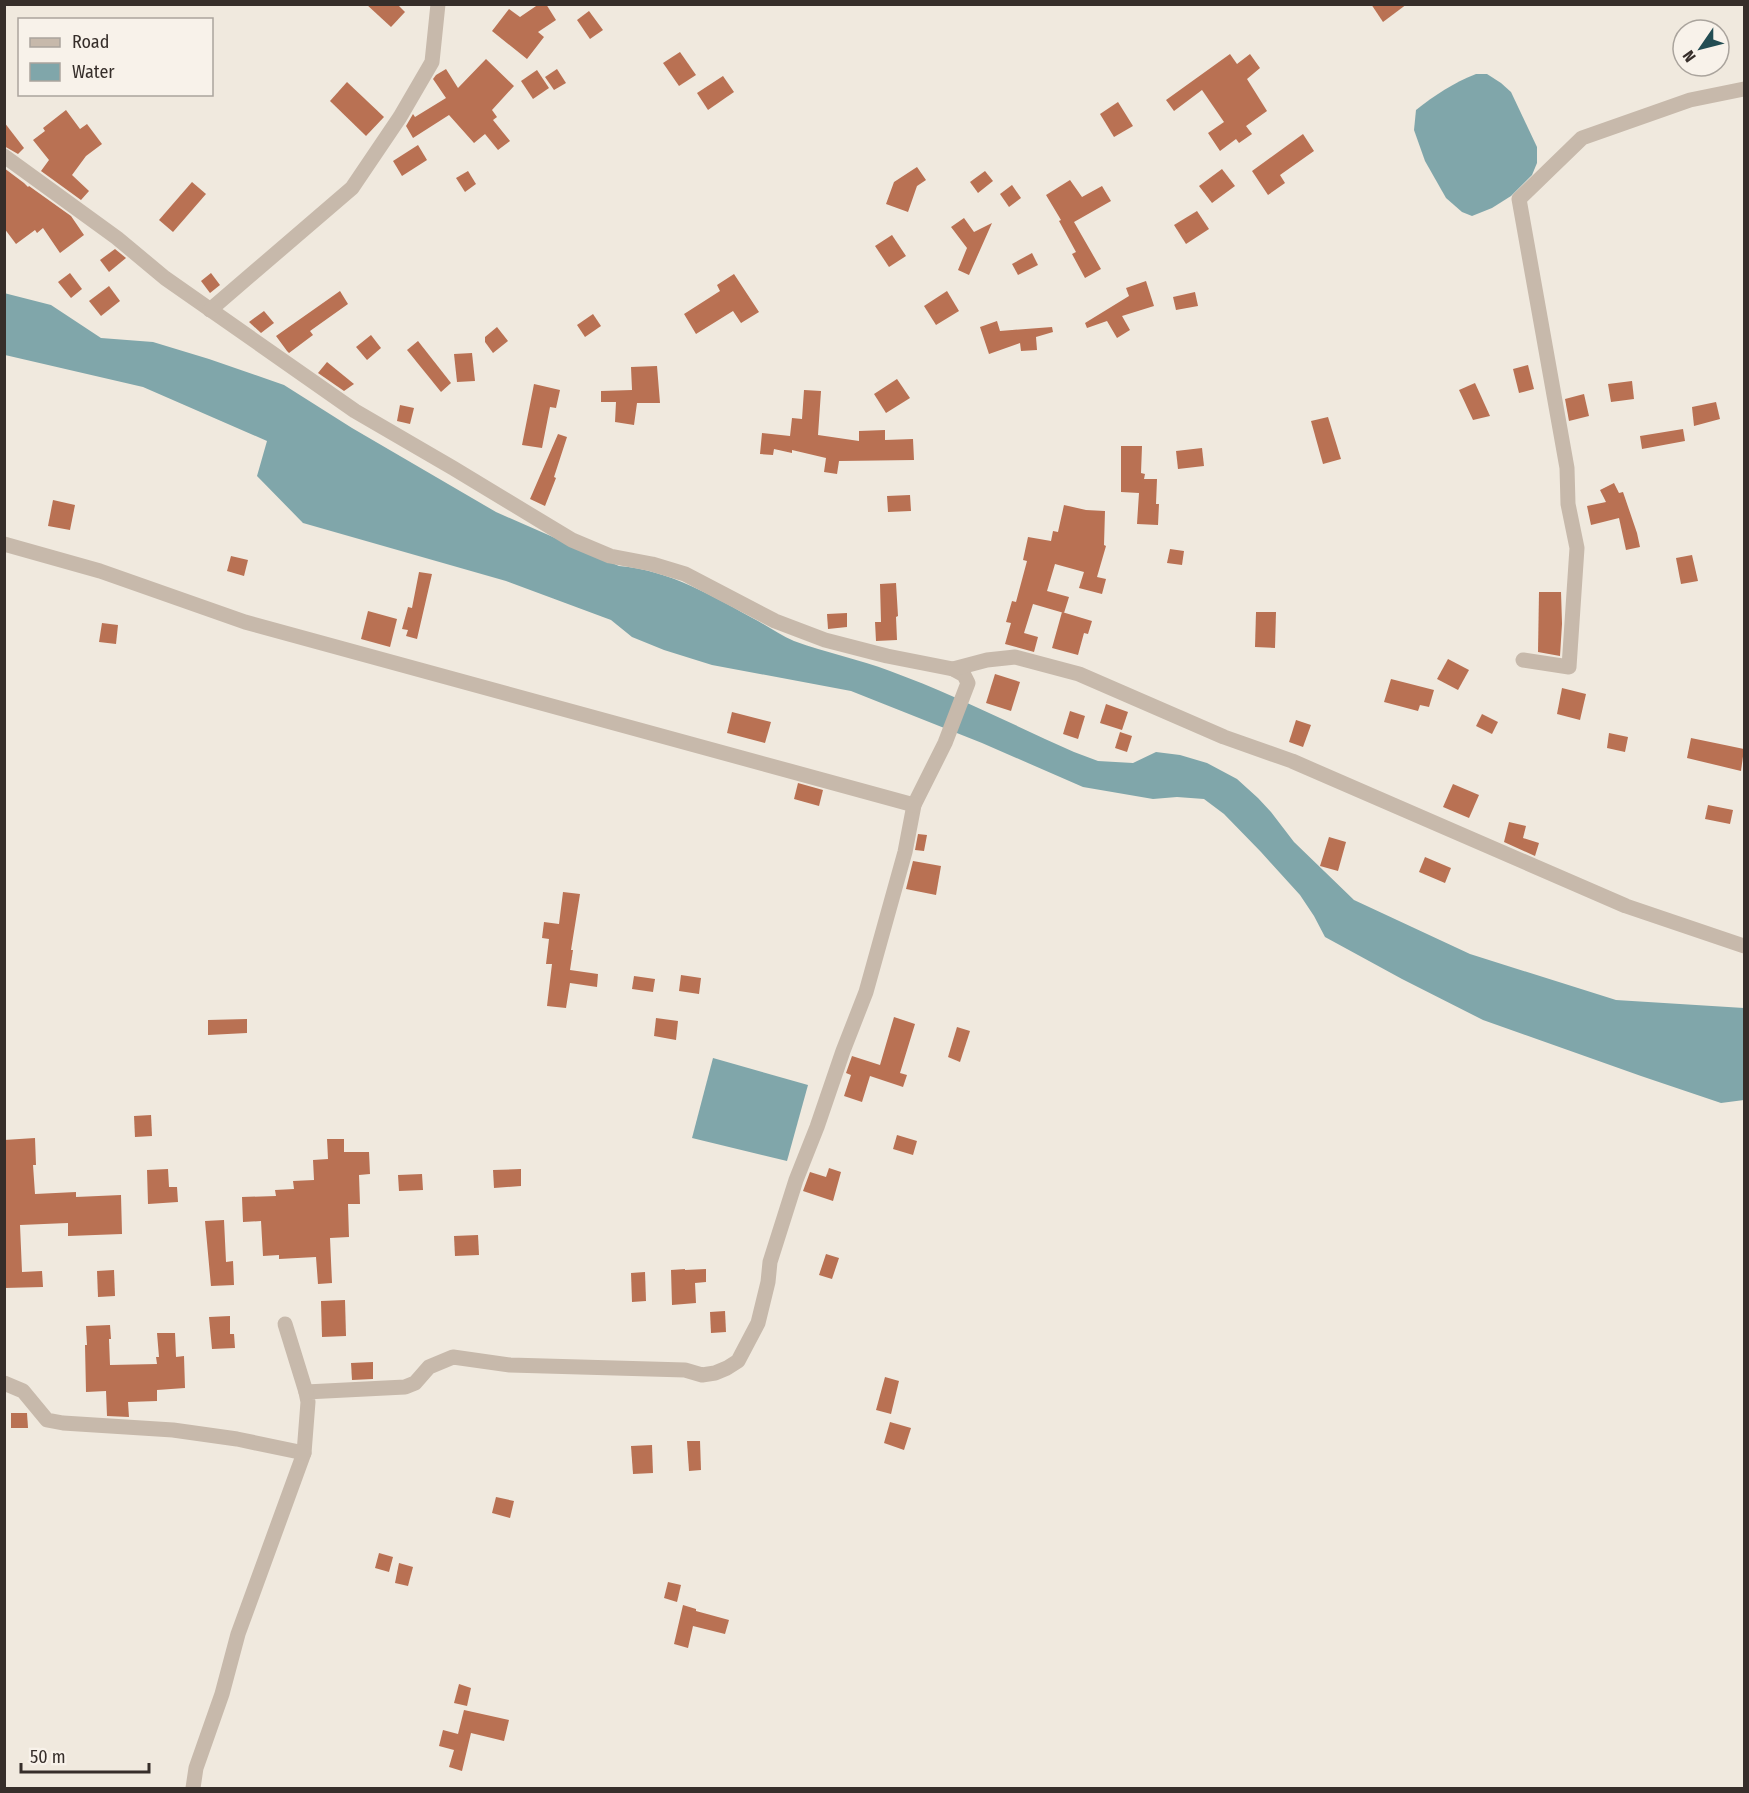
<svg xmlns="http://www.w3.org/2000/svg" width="1749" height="1793" font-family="'Fira Sans Condensed',sans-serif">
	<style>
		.water { fill: #80a6aa }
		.building { fill: #b97153 }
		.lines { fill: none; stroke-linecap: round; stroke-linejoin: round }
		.minor { stroke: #c7b9ab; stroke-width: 15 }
	</style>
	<rect width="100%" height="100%" fill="#f0e9de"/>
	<g class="water">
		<path d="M1476,74H1487L1501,83L1511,92L1537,147V163L1532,175L1511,196L1492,208L1472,216L1462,212L1446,198L1425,161L1414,130L1416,110C1435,95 1453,83 1476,74Z"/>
		<path d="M4,293L51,305L101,338L153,342L209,359L284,385L352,428L496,512L619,566C670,570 714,597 758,621C770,628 782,636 794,641C826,653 859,659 890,671C953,694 1013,725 1074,752L1098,761L1133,763L1156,752L1180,755L1207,763L1237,779L1258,798L1271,812L1294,842L1354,900L1470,954L1616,1000L1744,1008V1100L1721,1103L1641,1076L1483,1020L1402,979L1325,937L1314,916L1300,895L1261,852L1224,814L1204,799L1177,797L1153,799L1083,787L982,743L851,691L712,665L664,650L632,637L611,620L506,581L303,523L257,476L267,441L143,387L5,355Z"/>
		<polygon points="713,1058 808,1085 787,1161 692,1138"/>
	</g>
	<g class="building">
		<polygon points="366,4 397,4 405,12 391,27"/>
		<polygon points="539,4 546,4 556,20 538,32 544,37 527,59 492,31 509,9 520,17"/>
		<polygon points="1371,4 1407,4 1383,22"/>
		<polygon points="589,11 603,30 590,39 577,20"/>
		<polygon points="680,52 696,75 679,86 663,63"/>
		<polygon points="1230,54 1237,64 1250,54 1260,68 1247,79 1267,111 1246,126 1252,134 1239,143 1236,139 1220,151 1208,133 1224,122 1202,90 1174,111 1166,100"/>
		<polygon points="486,59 514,86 492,110 497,117 493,120 510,141 498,150 485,134 474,143 449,115 413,138 406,126 413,114 415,117 446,98 433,79 436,75 446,69 458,88"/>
		<polygon points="557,69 566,83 554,90 545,77"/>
		<polygon points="537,70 549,88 533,99 521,81"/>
		<polygon points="723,76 734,92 708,110 697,93"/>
		<polygon points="347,82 384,117 366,136 330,101"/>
		<polygon points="1118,102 1133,126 1114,137 1100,114"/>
		<polygon points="66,110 80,129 87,124 102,144 86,156 72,175 89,191 81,200 41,171 49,160 33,140 45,131 43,128"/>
		<polygon points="4,122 24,148 18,154 4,146"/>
		<polygon points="1303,134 1314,151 1280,175 1285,183 1268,195 1252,171"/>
		<polygon points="418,145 427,160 402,176 393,161"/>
		<polygon points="917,167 926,180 917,186 908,212 886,204 894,182"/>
		<polygon points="4,168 24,183 28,187 29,186 71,216 84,235 60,253 43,228 37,233 35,230 16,244 4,228"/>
		<polygon points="1222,169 1235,186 1212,203 1199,186"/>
		<polygon points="468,171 476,184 465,192 456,178"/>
		<polygon points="985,171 993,181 978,193 970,182"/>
		<polygon points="1070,180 1082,197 1102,186 1111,201 1074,222 1101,269 1085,278 1072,254 1076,252 1059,221 1061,220 1046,195"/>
		<polygon points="192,182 206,194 173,232 159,220"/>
		<polygon points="1012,185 1021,198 1009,207 1000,194"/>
		<polygon points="1197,211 1209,229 1186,244 1174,225"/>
		<polygon points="964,218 974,232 992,223 969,275 958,270 967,248 951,227"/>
		<polygon points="892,235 906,256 889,267 875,246"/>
		<polygon points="115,249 126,258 109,272 100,260"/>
		<polygon points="1032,253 1038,265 1018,275 1012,264"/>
		<polygon points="70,273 82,289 71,298 58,282"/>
		<polygon points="211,273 220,285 210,293 201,281"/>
		<polygon points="734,274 759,312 741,323 733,311 696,334 684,314 720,291 717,285"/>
		<polygon points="1146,281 1154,306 1122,316 1130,330 1117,338 1107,321 1087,328 1085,323 1129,296 1126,288"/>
		<polygon points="109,286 120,301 101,316 89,301"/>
		<polygon points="340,291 348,304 310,331 313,335 289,353 287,351 276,336"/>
		<polygon points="947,291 959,311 936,325 924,306"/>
		<polygon points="1195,292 1198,306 1176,310 1173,297"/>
		<polygon points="264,311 274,323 261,333 249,322"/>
		<polygon points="593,314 601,326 585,337 577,325"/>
		<polygon points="997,321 1000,331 1052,327 1053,332 1036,337 1037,350 1021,351 1020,343 989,354 980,327"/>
		<polygon points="497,327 508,341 493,353 485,342 485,337"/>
		<polygon points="371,335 381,348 367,360 356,347"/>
		<polygon points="418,341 451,383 441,392 407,350"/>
		<polygon points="472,353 475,381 457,382 454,354"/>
		<polygon points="327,362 354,384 344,391 318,373"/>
		<polygon points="1528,365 1534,389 1519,393 1513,369"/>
		<polygon points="657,366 660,403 637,403 634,425 615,422 616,402 601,402 601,391 632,390 631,367"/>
		<polygon points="897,379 910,398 886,413 874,394"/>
		<polygon points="1632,381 1634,399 1611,402 1608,384"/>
		<polygon points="1475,383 1490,416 1473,420 1459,390"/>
		<polygon points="534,384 560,390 556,408 550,407 542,448 522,445"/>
		<polygon points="804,390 821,391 818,435 859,441 859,431 885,430 885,440 913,439 914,460 839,461 837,474 824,472 826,458 792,450 792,453 774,449 773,455 760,454 762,433 790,436 792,418 802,419"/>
		<polygon points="1584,394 1589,416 1569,421 1565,399"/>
		<polygon points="1716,402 1720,419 1694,426 1692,407"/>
		<polygon points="400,405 414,408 410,424 397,421"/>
		<polygon points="1328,417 1341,459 1323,464 1311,421"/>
		<polygon points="1683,429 1685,441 1642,449 1640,436"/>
		<polygon points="558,434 567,437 554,477 556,478 545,506 530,499"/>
		<polygon points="1121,446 1142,446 1141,473 1145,474 1144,479 1157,479 1156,504 1159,504 1158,525 1137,524 1139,493 1121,492"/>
		<polygon points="1202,448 1204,466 1178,469 1176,451"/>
		<polygon points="1614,483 1619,493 1623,492 1637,533 1640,547 1626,550 1619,518 1591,525 1587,506 1606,502 1600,490"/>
		<polygon points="910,495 911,511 888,512 887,496"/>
		<polygon points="53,500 75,505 70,530 48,526"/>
		<polygon points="1064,505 1086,510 1105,511 1104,545 1106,546 1097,577 1106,579 1102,594 1079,588 1084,572 1055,564 1047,591 1069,597 1064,613 1033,604 1024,633 1038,637 1034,652 1005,644 1011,623 1006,622 1012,601 1016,602 1027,561 1023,560 1028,537 1051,541 1053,531 1058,532"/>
		<polygon points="1170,549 1184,551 1182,565 1167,563"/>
		<polygon points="1692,555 1698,581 1681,584 1676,558"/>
		<polygon points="231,556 248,560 244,576 227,571"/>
		<polygon points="419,572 432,574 417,639 406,636 408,630 402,629 408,607 412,608"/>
		<polygon points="896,583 898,616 896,617 897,640 876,641 875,622 881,622 880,584"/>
		<polygon points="1539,592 1561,592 1562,624 1560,656 1538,652"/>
		<polygon points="368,611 397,619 390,647 361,639"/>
		<polygon points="1062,612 1092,621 1088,634 1084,633 1078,655 1052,648"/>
		<polygon points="1256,612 1276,612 1275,648 1255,647"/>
		<polygon points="847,613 847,627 828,629 827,614"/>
		<polygon points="102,623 118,625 116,644 99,642"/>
		<polygon points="1448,659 1469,670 1458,690 1437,679"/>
		<polygon points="995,674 1020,682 1011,711 986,703"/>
		<polygon points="1391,679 1434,690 1429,707 1420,705 1418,711 1384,702"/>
		<polygon points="1562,688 1586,694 1580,720 1557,714"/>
		<polygon points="1106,704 1128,712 1122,730 1100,723"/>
		<polygon points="1070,711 1085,716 1078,739 1063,734"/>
		<polygon points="732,712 771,722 765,743 727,733"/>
		<polygon points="1482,714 1498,722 1492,734 1476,726"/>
		<polygon points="1296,720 1311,725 1303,747 1289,742"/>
		<polygon points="1120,732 1132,736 1127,752 1115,748"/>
		<polygon points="1609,733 1628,737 1625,752 1607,748"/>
		<polygon points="1691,738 1744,749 1741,771 1687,758"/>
		<polygon points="798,783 823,790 819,806 794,799"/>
		<polygon points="1453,784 1479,795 1469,818 1443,807"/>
		<polygon points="1708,805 1733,810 1730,824 1705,819"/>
		<polygon points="1509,822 1526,826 1523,838 1539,843 1535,856 1504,842"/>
		<polygon points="918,834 927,835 924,851 915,850"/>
		<polygon points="1329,837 1346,842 1338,871 1320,866"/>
		<polygon points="1425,857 1451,868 1445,883 1419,872"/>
		<polygon points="913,861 941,866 936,895 906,889"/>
		<polygon points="563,892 580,894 571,950 573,950 570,970 598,974 597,987 570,983 566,1008 547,1006 552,964 546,964 549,939 542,938 544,922 559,924"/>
		<polygon points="681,975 701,978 699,994 679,991"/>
		<polygon points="634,976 655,979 653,992 632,989"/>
		<polygon points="894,1017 915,1024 900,1073 907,1075 903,1087 870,1076 862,1102 844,1096 851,1075 846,1073 852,1056 880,1065"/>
		<polygon points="656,1018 678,1021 676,1040 654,1036"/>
		<polygon points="247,1019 247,1033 208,1035 208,1020"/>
		<polygon points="957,1027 970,1031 960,1062 948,1057"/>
		<polygon points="151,1115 152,1136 135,1137 134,1116"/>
		<polygon points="897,1135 917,1141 913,1155 893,1149"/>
		<polygon points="35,1138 36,1165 33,1165 35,1194 76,1192 76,1197 121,1195 122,1234 68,1236 68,1223 20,1225 22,1272 42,1271 43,1287 4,1288 4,1140"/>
		<polygon points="327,1139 344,1139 344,1152 369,1152 370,1174 359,1175 360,1204 348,1204 349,1237 330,1238 332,1283 318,1284 316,1257 279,1259 279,1255 263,1256 261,1221 243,1222 242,1197 276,1196 275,1190 294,1189 293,1181 314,1180 313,1160 328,1159"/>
		<polygon points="829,1168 841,1172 833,1201 803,1191 810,1172 826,1177"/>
		<polygon points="168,1169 169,1187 177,1187 178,1202 148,1204 147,1170"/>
		<polygon points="521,1169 521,1186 494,1188 493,1170"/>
		<polygon points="422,1174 423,1190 399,1191 398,1175"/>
		<polygon points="224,1220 226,1262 233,1261 234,1285 211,1286 205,1221"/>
		<polygon points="478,1235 479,1255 455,1256 454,1236"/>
		<polygon points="826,1254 839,1258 832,1279 819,1275"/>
		<polygon points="685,1269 685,1270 706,1269 706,1282 695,1283 696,1303 672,1305 671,1270"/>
		<polygon points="114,1270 115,1296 98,1297 97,1271"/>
		<polygon points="645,1272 646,1301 632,1302 631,1273"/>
		<polygon points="345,1300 346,1336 322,1337 321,1301"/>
		<polygon points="725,1311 726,1332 711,1333 710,1312"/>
		<polygon points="230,1316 230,1334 234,1334 235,1348 212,1349 209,1317"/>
		<polygon points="110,1325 111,1339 109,1339 110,1365 157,1364 156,1357 159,1357 157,1333 175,1333 176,1357 184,1356 185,1388 157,1390 157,1401 128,1402 129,1417 107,1416 106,1391 86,1392 85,1345 87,1345 86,1326"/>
		<polygon points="373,1362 373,1379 352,1380 351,1363"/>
		<polygon points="885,1377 899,1381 891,1414 876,1410"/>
		<polygon points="11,1413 27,1413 28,1428 11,1428"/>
		<polygon points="890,1422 911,1428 904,1450 884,1443"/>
		<polygon points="687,1441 700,1441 701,1470 689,1471"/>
		<polygon points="652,1445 653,1473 633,1474 631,1446"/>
		<polygon points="496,1497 514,1501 510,1518 492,1513"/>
		<polygon points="379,1553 393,1557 389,1572 375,1568"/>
		<polygon points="399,1563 413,1567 408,1586 395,1583"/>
		<polygon points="668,1582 681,1585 677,1602 664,1598"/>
		<polygon points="683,1605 696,1609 696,1611 729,1620 725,1634 693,1626 688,1648 674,1644"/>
		<polygon points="459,1684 471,1688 467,1706 454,1703"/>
		<polygon points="464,1710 509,1720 504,1741 471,1733 462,1771 449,1767 454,1750 439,1746 443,1730 458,1734"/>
	</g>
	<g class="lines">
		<g class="minor">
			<polyline points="4,156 117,238 165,278 355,411 453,468 572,540 610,556 652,564 685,574 775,621 825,640 887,656 953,669 964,675 968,683 945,743 914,805 905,852 866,992 843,1051 817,1127 796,1180 770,1262 768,1282 758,1323 738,1361 727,1368 715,1373 702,1375 685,1370 510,1365 453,1357 429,1367 415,1383 405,1387 306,1392 308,1402 304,1453 238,1634 222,1694 196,1768 193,1788"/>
			<polyline points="210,310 352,188 400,117 432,62 438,4"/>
			<polyline points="4,544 100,571 245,622 914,805"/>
			<polyline points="1523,660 1569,667 1577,548 1568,504 1567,468 1519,199 1582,138 1690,100 1744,89"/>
			<polyline points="953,669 987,660 1015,657 1079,674 1224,737 1292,761 1626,906 1744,946"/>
			<polyline points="285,1324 306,1392"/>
			<polyline points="4,1383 23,1391 47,1420 63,1423 173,1430 237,1439 304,1453"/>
		</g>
	</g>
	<rect width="1749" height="1793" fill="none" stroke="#362e2a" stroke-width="12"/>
	<rect x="18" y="18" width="195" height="78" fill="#f8f2ea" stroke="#aaa49d" stroke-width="1.5"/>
	<rect x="30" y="38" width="30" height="9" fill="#c7b9ab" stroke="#aaa49d" stroke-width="1.5"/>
	<text x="72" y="48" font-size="18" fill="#362e2a">Road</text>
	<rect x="30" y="63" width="30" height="18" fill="#80a6aa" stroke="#aaa49d" stroke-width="1.5"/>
	<text x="72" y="78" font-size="18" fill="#362e2a">Water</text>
	<g transform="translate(1701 48) rotate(235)"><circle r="28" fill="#f8f2ea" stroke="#aaa49d" stroke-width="1.5"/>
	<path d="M0-4.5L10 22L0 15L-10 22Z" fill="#234d53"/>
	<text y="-9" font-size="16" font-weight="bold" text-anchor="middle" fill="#362e2a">N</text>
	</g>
	<path d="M21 1763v9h128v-9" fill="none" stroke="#362e2a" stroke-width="3"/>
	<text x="30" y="1763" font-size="18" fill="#362e2a" stroke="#f8f2ea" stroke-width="4.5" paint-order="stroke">50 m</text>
</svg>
